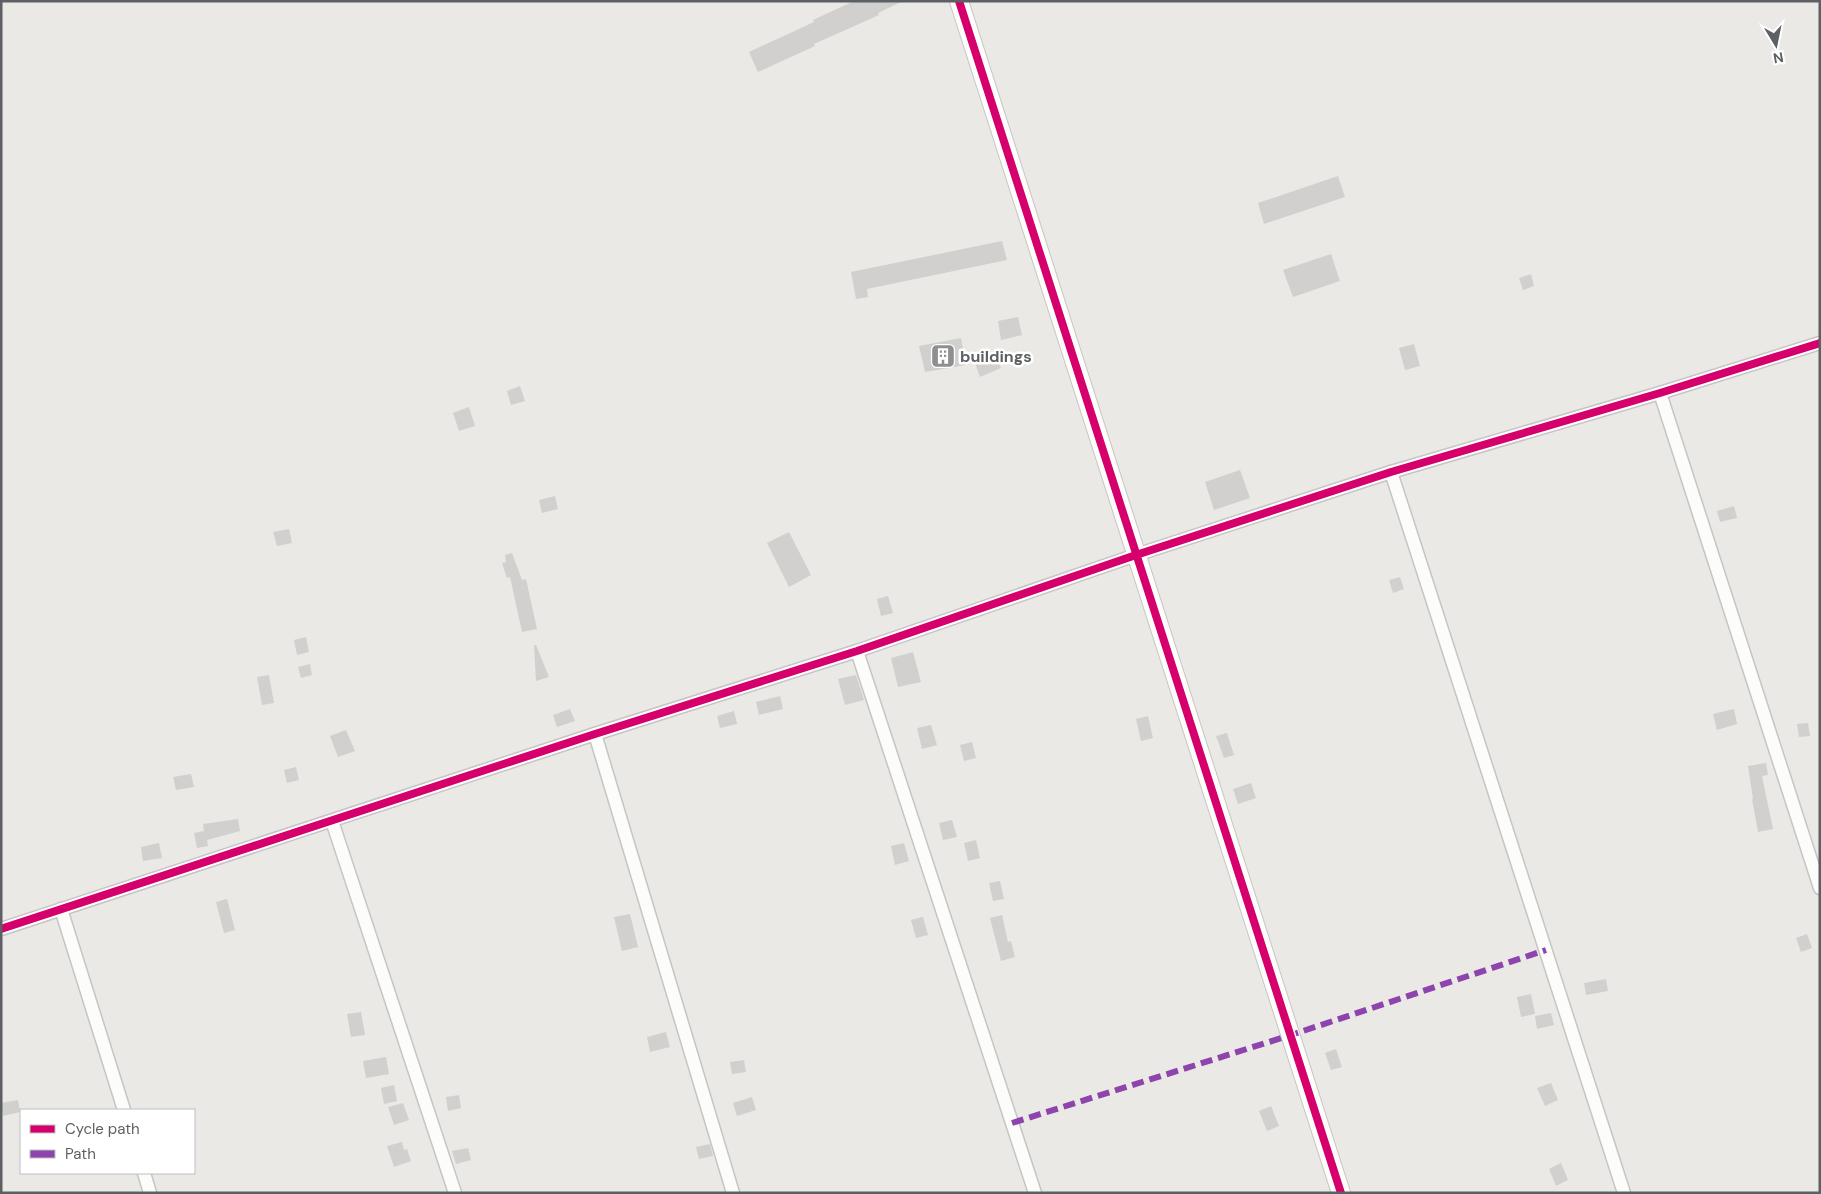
<svg xmlns="http://www.w3.org/2000/svg" width="1821" height="1194" font-family="'DM Sans',sans-serif">
	<style>
		.building { fill: #d1d0ce }
		.lines { fill: none; stroke-linecap: round; stroke-linejoin: round }
		.street-casing { stroke: #c5c5c5; stroke-width: 15 }
		.secondary-casing { stroke: #c6c6c6; stroke-width: 20 }
		.street { stroke: #fcfcfb; stroke-width: 12 }
		.secondary { stroke: #fcfcfb; stroke-width: 18 }
		.quiet { stroke: #8e44ad; stroke-width: 6; stroke-dasharray: 12 6; stroke-linecap: butt }
		.cycleway-casing { stroke: #fff; stroke-width: 11 }
		.cycleway { stroke: #d6006c; stroke-width: 8 }
		.labels { text-anchor: middle; stroke-width: 5; stroke-linejoin: round; paint-order: stroke }
		.poi-label { font-size: 16px; font-weight: bold; fill: #5c5f63; stroke: #fff; text-anchor: start }
	</style>
	<rect width="100%" height="100%" fill="#ebe9e5"/>
	<g class="building">
		<polygon points="854,1 903,1 878,13 879,15 814,44 815,46 758,72 749,52 814,22 813,20"/>
		<polygon points="1338,176 1345,197 1264,224 1258,203"/>
		<polygon points="1002,241 1007,260 867,289 868,297 856,299 851,272"/>
		<polygon points="1331,254 1340,281 1293,297 1283,270"/>
		<polygon points="1531,274 1534,286 1523,290 1519,278"/>
		<polygon points="1018,317 1022,335 1001,340 998,321"/>
		<polygon points="961,338 966,365 925,372 919,346"/>
		<polygon points="1414,344 1420,366 1405,370 1399,348"/>
		<polygon points="996,355 1001,368 980,377 975,363"/>
		<polygon points="520,386 525,401 511,405 507,391"/>
		<polygon points="469,407 475,426 459,431 453,413"/>
		<polygon points="1240,470 1250,498 1214,510 1205,482"/>
		<polygon points="555,496 558,509 542,513 539,500"/>
		<polygon points="1734,506 1737,518 1720,522 1717,511"/>
		<polygon points="289,529 292,543 277,546 273,532"/>
		<polygon points="789,532 811,575 789,587 767,543"/>
		<polygon points="512,553 522,580 526,579 537,629 522,632 510,577 507,578 502,563 506,562 505,555"/>
		<polygon points="1400,577 1404,589 1393,593 1389,580"/>
		<polygon points="888,596 893,613 881,616 877,599"/>
		<polygon points="306,637 309,652 297,655 294,640"/>
		<polygon points="534,645 536,645 549,677 536,681"/>
		<polygon points="913,652 921,682 898,687 891,658"/>
		<polygon points="310,664 312,675 301,678 298,667"/>
		<polygon points="269,675 274,703 262,705 257,677"/>
		<polygon points="856,675 864,700 845,705 838,679"/>
		<polygon points="780,696 783,709 759,715 756,702"/>
		<polygon points="570,709 575,721 557,727 553,715"/>
		<polygon points="1734,709 1737,724 1717,730 1713,714"/>
		<polygon points="734,711 737,724 720,728 717,716"/>
		<polygon points="1148,716 1153,738 1141,741 1136,719"/>
		<polygon points="1808,723 1810,736 1799,737 1797,724"/>
		<polygon points="931,725 937,745 922,749 917,728"/>
		<polygon points="346,730 355,751 338,757 330,736"/>
		<polygon points="1227,733 1234,755 1224,758 1216,736"/>
		<polygon points="972,742 976,758 964,761 960,745"/>
		<polygon points="1766,763 1768,775 1762,776 1773,829 1758,832 1752,799 1753,799 1748,766"/>
		<polygon points="296,767 299,780 287,783 284,770"/>
		<polygon points="191,774 194,787 176,790 173,777"/>
		<polygon points="1251,783 1256,798 1238,804 1233,789"/>
		<polygon points="238,819 240,831 207,840 208,846 197,848 194,833 204,831 203,824"/>
		<polygon points="952,820 957,837 943,840 939,823"/>
		<polygon points="976,840 980,858 968,861 964,843"/>
		<polygon points="159,843 162,858 143,861 141,847"/>
		<polygon points="904,843 909,861 895,865 891,846"/>
		<polygon points="1000,881 1004,899 993,901 989,883"/>
		<polygon points="227,899 235,930 224,933 216,902"/>
		<polygon points="630,914 638,947 622,951 614,917"/>
		<polygon points="1002,915 1008,942 1011,941 1015,957 1001,961 990,918"/>
		<polygon points="923,917 928,935 916,938 911,920"/>
		<polygon points="1807,934 1812,948 1801,952 1796,938"/>
		<polygon points="1606,979 1608,991 1586,995 1584,983"/>
		<polygon points="1531,994 1535,1014 1521,1017 1517,997"/>
		<polygon points="361,1012 365,1035 351,1037 347,1014"/>
		<polygon points="1551,1013 1554,1025 1537,1029 1535,1016"/>
		<polygon points="666,1032 670,1047 650,1052 647,1037"/>
		<polygon points="1336,1049 1342,1067 1331,1070 1325,1053"/>
		<polygon points="386,1057 389,1074 366,1078 363,1061"/>
		<polygon points="744,1060 746,1072 732,1074 730,1062"/>
		<polygon points="1551,1083 1558,1100 1545,1106 1537,1088"/>
		<polygon points="394,1085 397,1101 384,1104 381,1088"/>
		<polygon points="459,1095 461,1108 448,1111 446,1097"/>
		<polygon points="752,1097 756,1110 737,1116 733,1103"/>
		<polygon points="18,1100 20,1112 3,1116 1,1103"/>
		<polygon points="403,1103 409,1120 394,1125 388,1107"/>
		<polygon points="1271,1106 1279,1126 1267,1131 1259,1111"/>
		<polygon points="402,1142 404,1150 407,1149 411,1161 394,1167 387,1146"/>
		<polygon points="710,1144 713,1156 699,1159 696,1147"/>
		<polygon points="468,1148 471,1160 456,1164 452,1151"/>
		<polygon points="1561,1163 1568,1180 1556,1186 1549,1169"/>
	</g>
	<g class="lines">
		<defs>
			<g id="street">
				<polyline points="1660,393 1820,888"/>
				<polyline points="1391,472 1624,1193"/>
				<polyline points="857,651 1035,1193"/>
				<polyline points="595,734 733,1193"/>
				<polyline points="332,821 455,1193"/>
				<polyline points="61,909 124,1110"/>
				<polyline points="1,929 595,734 857,651 1136,555 1391,472 1660,393 1820,343"/>
				<polyline points="144,1173 150,1193"/>
			</g>
			<polyline id="secondary" points="959,1 1341,1193"/>
		</defs>
		<use href="#street" class="street-casing"/>
		<use href="#secondary" class="secondary-casing"/>
		<use href="#street" class="street"/>
		<use href="#secondary" class="secondary"/>
		<polyline class="quiet" points="1012,1123 1291,1035 1546,950"/>
		<defs>
			<g id="cycleway">
				<polyline points="959,1 1341,1193"/>
				<polyline points="1,929 595,734 857,651 1136,555 1391,472 1660,393 1820,343"/>
			</g>
		</defs>
		<use href="#cycleway" class="cycleway-casing"/>
		<use href="#cycleway" class="cycleway"/>
	</g>
	<defs>
		<symbol id="building-square" viewBox="-11 -11 22 22"><rect x="-9" y="-9" width="18" height="18" rx="4" fill="#8e8f90" stroke="#fff"/><path d="M-4-6H4V6H1V3H-1V6H-4ZM-2.5-4.3h1.7v1.8h-1.7ZM.8-4.3h1.7v1.8H.8ZM-2.5-1h1.7V.8h-1.7ZM.8-1h1.7V.8H.8Z" fill="#fff"/></symbol>
	</defs>
	<g fill-rule="evenodd">
		<use href="#building-square" x="929" y="342" width="28" height="28"/>
	</g>
	<g class="labels">
		<g class="poi-label">
			<text x="960" y="362">buildings</text>
		</g>
	</g>
	<rect width="1821" height="1194" fill="none" stroke="#5c5f63" stroke-width="5"/>
	<rect x="20" y="1109" width="175" height="65" fill="#ffffff" stroke="#bebfc1"/>
	<rect x="30" y="1125" width="25" height="8" fill="#d6006c" stroke="#bebfc1"/>
	<text x="65" y="1134" font-size="15" fill="#5c5f63">Cycle path</text>
	<rect x="30" y="1150" width="25" height="8" fill="#8e44ad" stroke="#bebfc1"/>
	<text x="65" y="1159" font-size="15" fill="#5c5f63">Path</text>
	<g transform="translate(1776 45) rotate(170)" stroke="#ffffff" stroke-width="4" paint-order="stroke">
	<path d="M0-4L9 19L0 12L-9 19Z" fill="#5c5f63"/>
	<text y="-8" font-size="14" font-weight="bold" text-anchor="middle" fill="#5c5f63">N</text>
	</g>
</svg>
